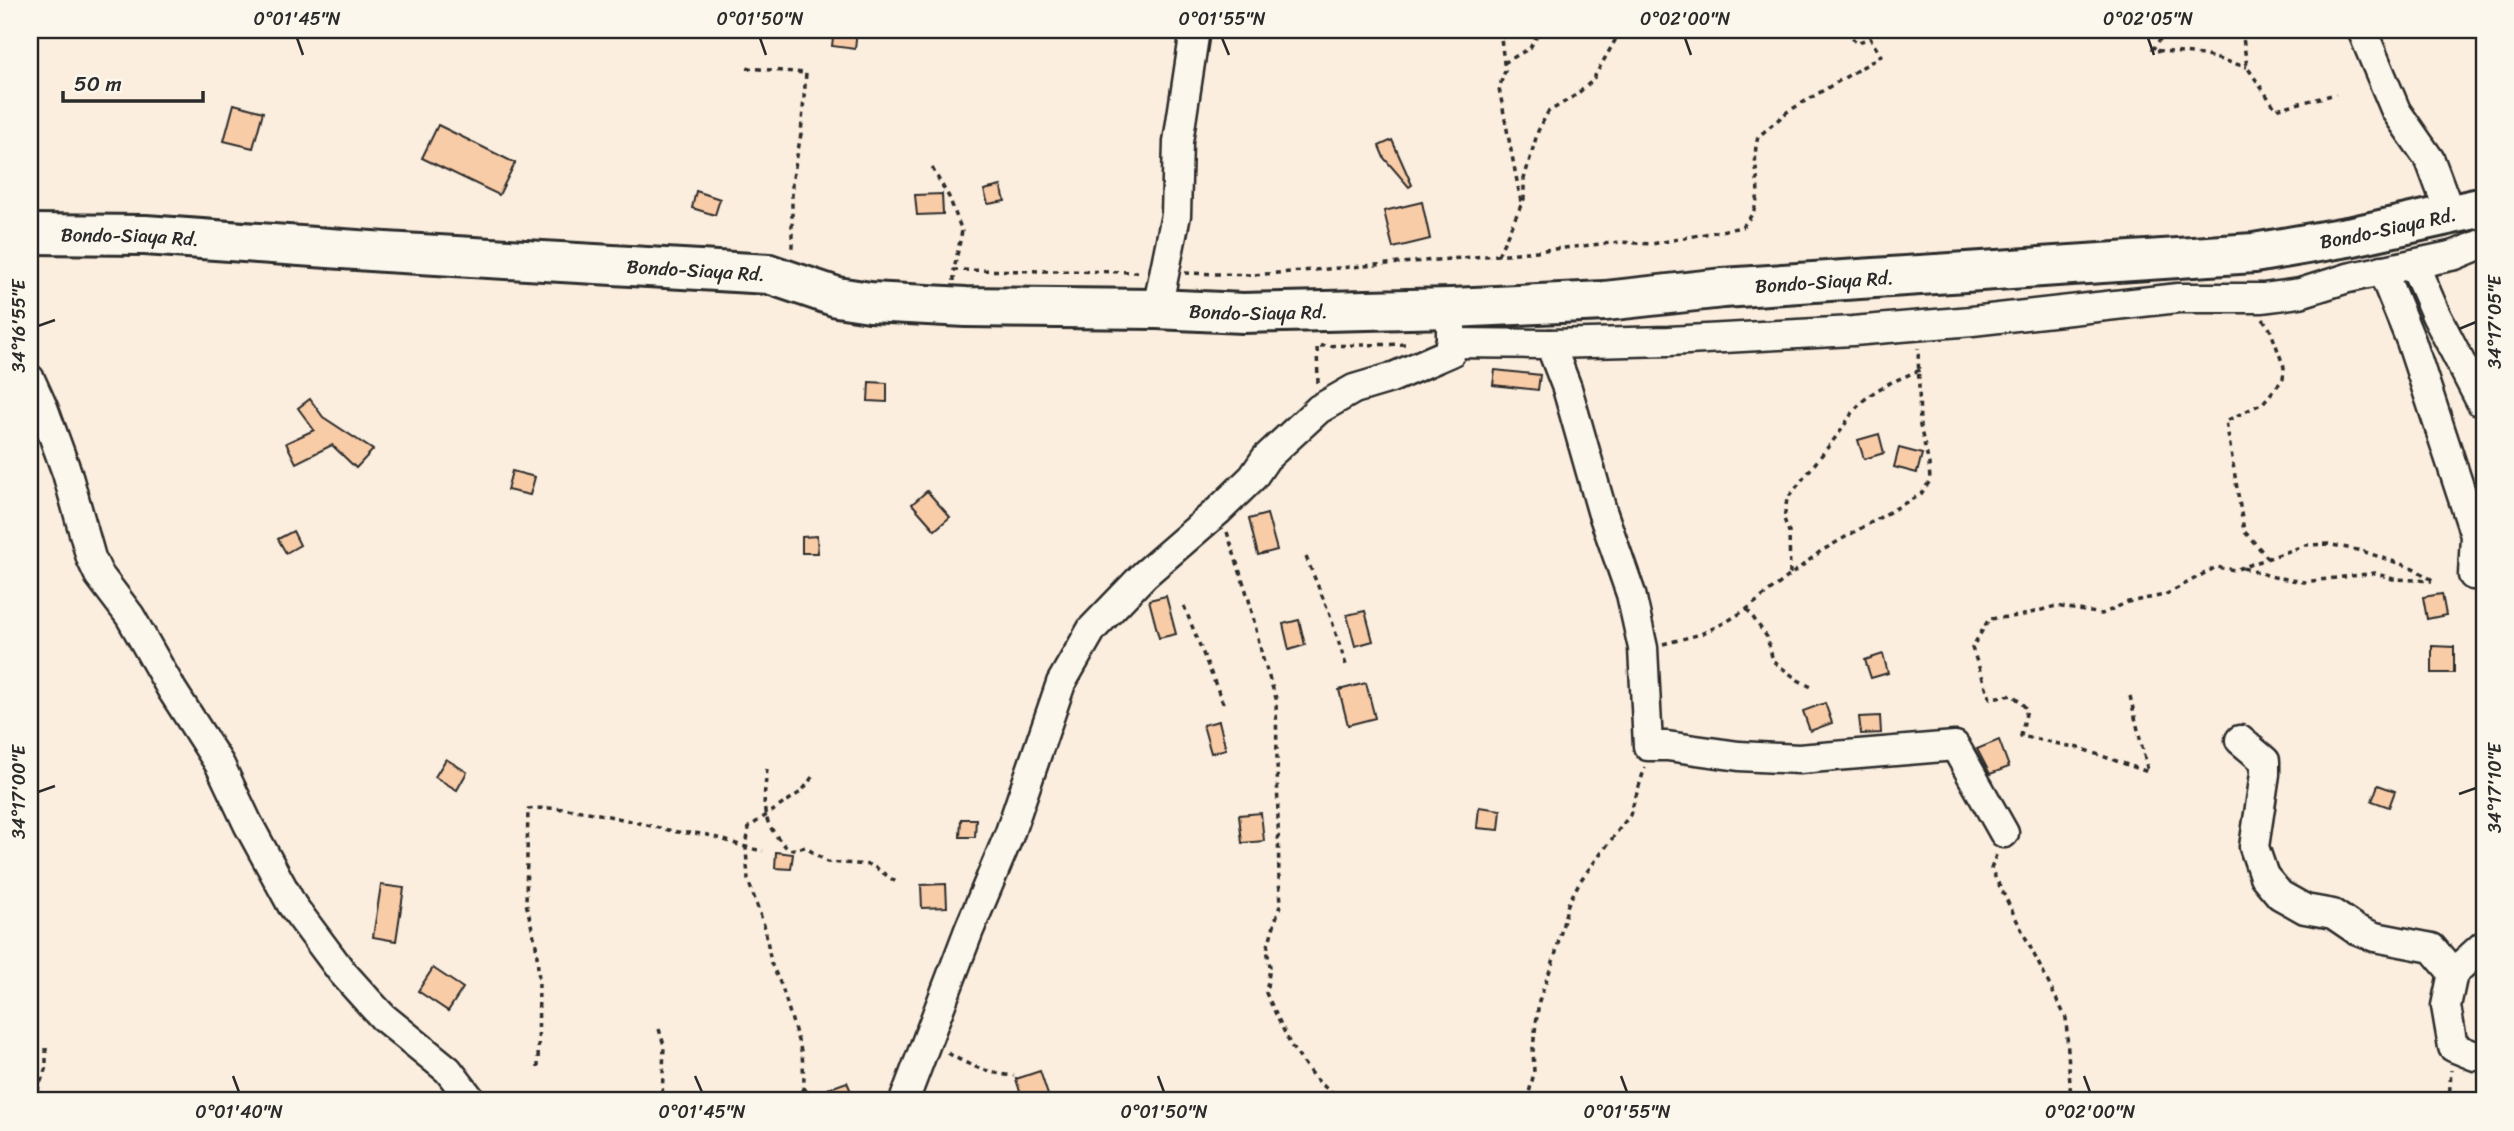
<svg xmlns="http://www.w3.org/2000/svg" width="2514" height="1131" font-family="Sriracha,sans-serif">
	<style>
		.building { fill: #f9cca8; stroke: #2b2b2b; stroke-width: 2 }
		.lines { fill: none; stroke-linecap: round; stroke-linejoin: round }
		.minor-casing { stroke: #2b2b2b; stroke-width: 33 }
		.highway-casing { stroke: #2b2b2b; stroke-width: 44 }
		.path { stroke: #2b2b2b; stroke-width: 3.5; stroke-dasharray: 5 5; stroke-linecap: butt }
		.minor { stroke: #fbf7ec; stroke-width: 28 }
		.highway { stroke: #fbf7ec; stroke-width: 38 }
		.ticks { fill: none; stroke: #2b2b2b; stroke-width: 2.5 }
		.labels { text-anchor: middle; stroke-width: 5; stroke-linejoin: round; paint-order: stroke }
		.street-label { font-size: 19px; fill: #2b2b2b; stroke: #fbf7ec }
		.neatline { fill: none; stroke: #2b2b2b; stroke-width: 2.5 }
		.ticks-label { font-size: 18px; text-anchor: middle; fill: #2b2b2b }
	</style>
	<rect width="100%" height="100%" fill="#fbeede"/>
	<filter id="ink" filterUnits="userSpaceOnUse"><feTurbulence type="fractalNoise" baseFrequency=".0143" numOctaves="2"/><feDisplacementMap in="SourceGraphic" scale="14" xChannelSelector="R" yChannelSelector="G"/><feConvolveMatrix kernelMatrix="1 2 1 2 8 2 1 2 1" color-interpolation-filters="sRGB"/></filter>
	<g filter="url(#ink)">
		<g class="building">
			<polygon points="834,30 857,30 855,49 832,46"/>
			<polygon points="234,104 263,112 253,148 224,141"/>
			<polygon points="438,125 515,163 499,195 422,158"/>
			<polygon points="1392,140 1412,185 1409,187 1384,158 1379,146"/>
			<polygon points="1001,186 1005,201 988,204 984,190"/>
			<polygon points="696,191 720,199 715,215 692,208"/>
			<polygon points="942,194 943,214 917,215 915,195"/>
			<polygon points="1422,202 1430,239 1393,248 1384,211"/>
			<polygon points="1495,370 1540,375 1538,390 1493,385"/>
			<polygon points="869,382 887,383 887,402 868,401"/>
			<polygon points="310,399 323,417 373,450 356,468 332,445 296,463 286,443 314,430 298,408"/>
			<polygon points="1879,434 1884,453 1864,459 1858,440"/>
			<polygon points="1899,448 1922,454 1917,473 1894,467"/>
			<polygon points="512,471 535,477 530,495 507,490"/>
			<polygon points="927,491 950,517 935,530 912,504"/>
			<polygon points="1267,514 1277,550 1258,555 1249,519"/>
			<polygon points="293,531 300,545 286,553 278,539"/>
			<polygon points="817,536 818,553 802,553 802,537"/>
			<polygon points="2442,594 2446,615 2427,619 2423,597"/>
			<polygon points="1166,596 1176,634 1159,638 1149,600"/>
			<polygon points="1365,611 1373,641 1355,646 1347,615"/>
			<polygon points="1299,620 1305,645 1289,650 1283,624"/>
			<polygon points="2432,646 2454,647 2454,673 2432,673"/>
			<polygon points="1883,654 1888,673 1871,678 1865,660"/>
			<polygon points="1366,683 1375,718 1348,725 1339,690"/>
			<polygon points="1825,703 1832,723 1810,731 1803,711"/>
			<polygon points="1880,716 1881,733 1861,734 1859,717"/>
			<polygon points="1219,721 1226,749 1211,753 1203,725"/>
			<polygon points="1999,740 2009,767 1990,774 1977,749"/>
			<polygon points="446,759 467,772 457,790 435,777"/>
			<polygon points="2378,785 2395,791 2389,807 2372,801"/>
			<polygon points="1479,807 1501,810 1499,830 1477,828"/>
			<polygon points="1261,813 1264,841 1242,843 1239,815"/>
			<polygon points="961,819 976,819 975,837 960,837"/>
			<polygon points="776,852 793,854 791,869 775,868"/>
			<polygon points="946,884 947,907 922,908 921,885"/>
			<polygon points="381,885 404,888 396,941 373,937"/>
			<polygon points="433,968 463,988 448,1011 418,991"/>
			<polygon points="1040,1071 1049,1098 1039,1101 1023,1101 1016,1079"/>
			<polygon points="847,1082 855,1101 800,1101 800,1099"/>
		</g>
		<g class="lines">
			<defs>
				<g id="minor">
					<polyline points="2362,30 2396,111 2430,160 2451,216"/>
					<polyline points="2414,264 2436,315 2481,402 2484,402"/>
					<polyline points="2382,270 2411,341 2475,535 2473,575"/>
					<polyline points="1157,309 1176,215 1178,142 1195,30"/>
					<polyline points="1450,343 1550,344 1567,388 1602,511 1631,594 1643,648 1648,746 1667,746 1739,756 1799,759 1955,746 2004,833"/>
					<polyline points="1550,344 1669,341 1853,331 1972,321 2178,298 2263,298 2300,293 2348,278 2455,255 2484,243"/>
					<polyline points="30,379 44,410 67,473 91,558 99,575 130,616 172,690 220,765 248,824 292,905 342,972 369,1002 383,1017 448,1070 472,1101"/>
					<polyline points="2240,740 2265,761 2265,774 2254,847 2264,876 2280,895 2305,909 2333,914 2355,929 2375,937 2432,948 2453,973"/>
					<polyline points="2484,945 2453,973 2446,1006 2453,1047 2475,1056 2484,1056"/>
					<polyline points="904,1101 969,930 1009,835 1061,683 1092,629 1144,575 1219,510 1253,477 1266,458 1319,409 1354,389 1391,378 1451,352 1451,308"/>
				</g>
				<g id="highway">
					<path id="s1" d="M30,234L145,235L385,252L769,274L837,297L870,302L966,307L1157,309L1243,313L1451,308L1605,301L1723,288L2254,253L2353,236L2484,207"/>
				</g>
			</defs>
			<use href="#minor" class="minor-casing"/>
			<use href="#highway" class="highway-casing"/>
			<g class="path">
				<polyline points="1500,30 1505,71 1499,88 1521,202"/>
				<polyline points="2167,30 2152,50 2203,55 2247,67"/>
				<polyline points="2242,30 2247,67 2276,109 2336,94"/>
				<polyline points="1504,63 1530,48 1540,30"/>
				<polyline points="747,68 806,73 801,134 792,183 792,252"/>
				<polyline points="932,168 949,197 962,231 954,270"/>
				<polyline points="1498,255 1524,199 1524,179 1538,131 1548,112 1576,95 1592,81 1621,30"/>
				<path d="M1185,273L1253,275L1498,255L1620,242L1652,244L1742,227C1772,197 1748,171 1758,137L1787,112L1881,56L1870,38L1856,43L1847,30"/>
				<polyline points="954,281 954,270 1142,272"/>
				<polyline points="2263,319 2270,329 2284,367 2283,379 2263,403 2226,421 2244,531 2268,558"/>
				<polyline points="1318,383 1317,346 1408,344"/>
				<polyline points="1227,532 1249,600 1263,659 1276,698 1279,881 1281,902 1267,949 1270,967 1266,993 1291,1046 1313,1076 1340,1101"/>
				<polyline points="1306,557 1330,615 1346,665"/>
				<polyline points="2243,568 2274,577 2304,582 2375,573 2393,579 2432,581"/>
				<path d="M1790,574L1789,532L1784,519L1787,499L1843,428C1862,392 1885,385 1920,370"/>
				<polyline points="1184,606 1225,708"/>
				<polyline points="1747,609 1767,637 1773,661 1798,680 1815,689"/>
				<polyline points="1663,644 1701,634 1726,622 1747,609 1821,551 1921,494 1930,481 1929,464 1920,426 1918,348"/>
				<polyline points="2130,696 2148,772 2079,748 2021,736 2027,709 2013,695 1990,698 1972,648 1989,619 2020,616 2056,606 2102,614 2128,602 2165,595 2216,567 2235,570 2306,545 2328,544 2362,551 2413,568 2434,581"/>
				<path d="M767,769C763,808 759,820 789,850L805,847L827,862L872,865L896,882"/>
				<polyline points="1996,855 1991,869 2066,1018 2071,1101"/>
				<polyline points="659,1029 664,1045 662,1101"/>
				<path d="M948,1053C969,1066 989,1073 1014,1076"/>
				<path d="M538,1068L539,980L536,945L526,903L528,809C576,804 626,821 673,831C685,834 699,832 711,836C729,841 745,848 763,851"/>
				<polyline points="804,1088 814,1101"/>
				<polyline points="34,1101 46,1067 46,1044"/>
				<polyline points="785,1101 803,1091 804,1078 802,1054 782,987 771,963 765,928 748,880 746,848 749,827 802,791 813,776"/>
				<polyline points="1527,1101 1534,1073 1533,1047 1539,1001 1555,956 1568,904 1580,881 1630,815 1645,767"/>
				<polyline points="2263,1101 2263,1100"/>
				<polyline points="2449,1101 2451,1070"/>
			</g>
			<use href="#minor" class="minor"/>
			<use href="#highway" class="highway"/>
		</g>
	</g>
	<path class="ticks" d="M297,38L303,55M760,38L766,55M1222,38L1229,55M1685,38L1691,55M2148,38L2154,55M38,326L55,320M2459,329L2476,322M38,792L55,786M2459,794L2476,788M233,1076L239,1092M695,1076L702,1092M1158,1076L1164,1092M1621,1076L1627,1092M2084,1076L2090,1092"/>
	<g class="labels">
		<g class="street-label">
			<text dy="7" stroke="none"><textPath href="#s1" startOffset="2368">Bondo-Siaya Rd.</textPath></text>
			<text dy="7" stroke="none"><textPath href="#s1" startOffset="100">Bondo-Siaya Rd.</textPath></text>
			<text dy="7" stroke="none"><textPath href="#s1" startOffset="667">Bondo-Siaya Rd.</textPath></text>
			<text dy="7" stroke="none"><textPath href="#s1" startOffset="1801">Bondo-Siaya Rd.</textPath></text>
			<text dy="7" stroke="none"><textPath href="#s1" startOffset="1234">Bondo-Siaya Rd.</textPath></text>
		</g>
	</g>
	<rect width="2514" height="1131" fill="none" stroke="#fbf7ec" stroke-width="77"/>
	<path d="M63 91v10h140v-10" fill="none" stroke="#2b2b2b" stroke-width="3.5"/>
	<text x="74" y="91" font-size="21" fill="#2b2b2b" stroke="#fbf7ec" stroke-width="5" paint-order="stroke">50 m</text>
	<rect x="38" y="38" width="2438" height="1054" class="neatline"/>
	<g class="ticks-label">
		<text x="297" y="25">0°01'45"N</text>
		<text x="760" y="25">0°01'50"N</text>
		<text x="1222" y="25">0°01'55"N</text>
		<text x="1685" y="25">0°02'00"N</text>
		<text x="2148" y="25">0°02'05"N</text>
		<text transform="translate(2495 322) rotate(-90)" y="6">34°17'05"E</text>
		<text transform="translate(19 326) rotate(-90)" y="6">34°16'55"E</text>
		<text transform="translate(2495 788) rotate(-90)" y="6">34°17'10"E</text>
		<text transform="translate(19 792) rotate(-90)" y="6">34°17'00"E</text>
		<text x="239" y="1118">0°01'40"N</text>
		<text x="702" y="1118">0°01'45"N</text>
		<text x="1164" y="1118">0°01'50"N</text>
		<text x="1627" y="1118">0°01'55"N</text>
		<text x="2090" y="1118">0°02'00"N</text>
	</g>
</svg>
